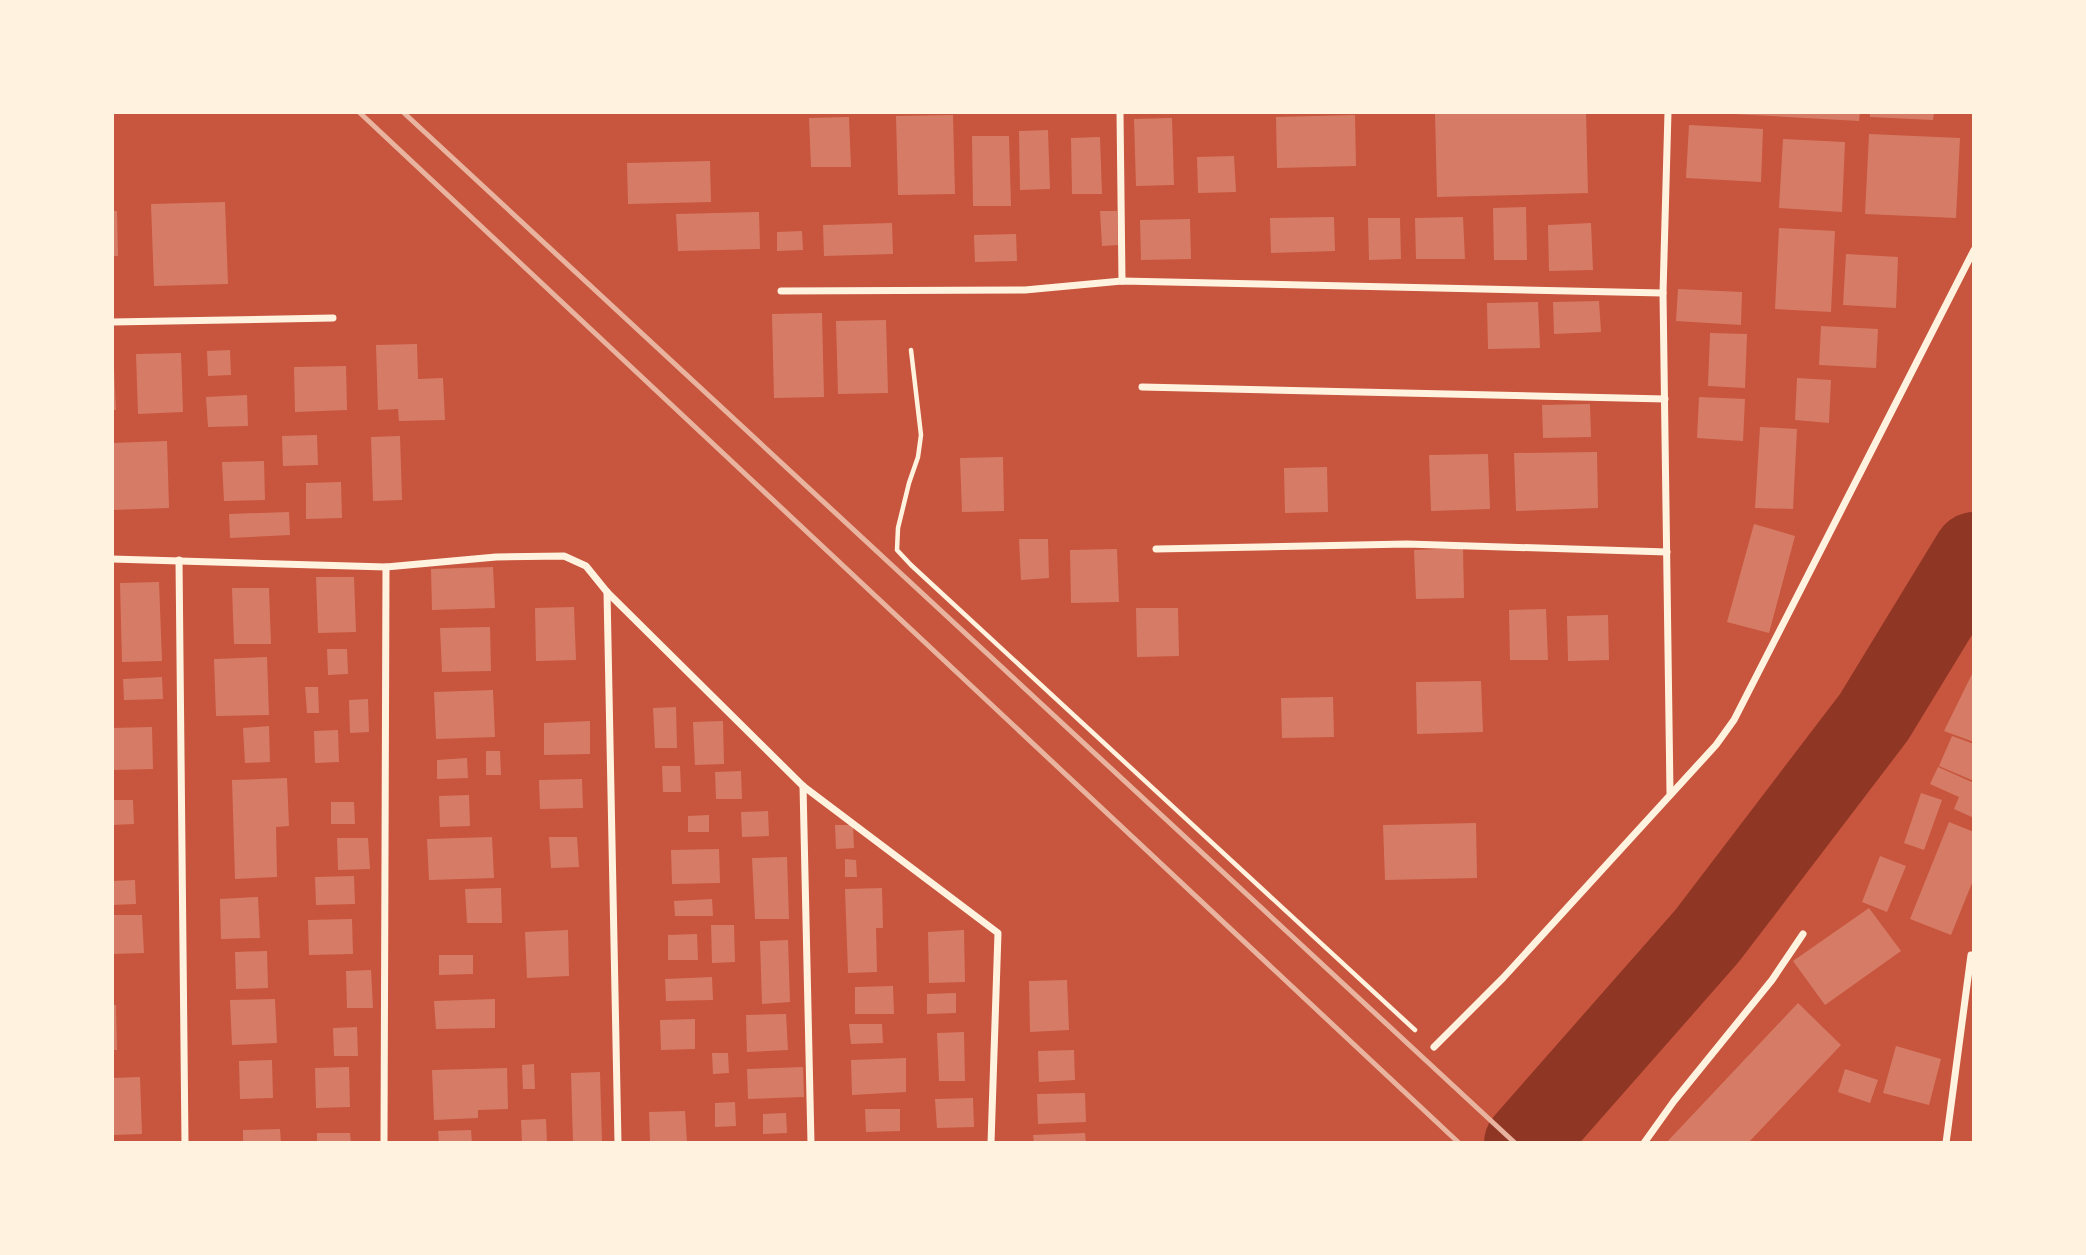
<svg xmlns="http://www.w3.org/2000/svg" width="2086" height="1255" font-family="'Varela Round',sans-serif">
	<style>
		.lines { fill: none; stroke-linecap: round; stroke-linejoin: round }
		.river { stroke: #8f3625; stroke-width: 82 }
		.building { fill: #d67c66 }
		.path { stroke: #fff3e0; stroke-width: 4.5 }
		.minor { stroke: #fff3e0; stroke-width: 7 }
		.rail { stroke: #e9b49f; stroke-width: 5 }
	</style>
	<rect width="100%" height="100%" fill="#c8553d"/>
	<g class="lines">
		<polyline class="river" points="1525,1143 1707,936 1874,717 1974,553"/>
	</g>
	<g class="building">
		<polygon points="1435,112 1586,112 1588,193 1437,197"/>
		<polygon points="1734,112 1860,112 1859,121 1734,114"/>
		<polygon points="1870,112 1934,112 1933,120 1870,117"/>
		<polygon points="953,115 955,194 898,195 896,116"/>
		<polygon points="1355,115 1356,166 1277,168 1276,117"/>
		<polygon points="849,117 851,167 811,167 809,118"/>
		<polygon points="1172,118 1174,185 1136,186 1134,119"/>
		<polygon points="1689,125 1763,129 1761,182 1686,178"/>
		<polygon points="1048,130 1050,189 1020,190 1019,131"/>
		<polygon points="1869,134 1960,138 1956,218 1865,214"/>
		<polygon points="972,136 1009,136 1011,206 973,206"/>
		<polygon points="1100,137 1102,194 1072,194 1071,138"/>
		<polygon points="1783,139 1845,142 1842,212 1779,208"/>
		<polygon points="1234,156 1236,192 1198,193 1197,157"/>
		<polygon points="710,161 711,202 628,204 627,163"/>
		<polygon points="225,202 228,284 154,286 151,204"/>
		<polygon points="1526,207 1527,260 1494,260 1493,208"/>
		<polygon points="112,211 117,211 118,256 112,256"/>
		<polygon points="1100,211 1117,211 1118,245 1102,246"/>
		<polygon points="759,212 760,249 678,251 676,214"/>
		<polygon points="1334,217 1335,251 1271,253 1270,218"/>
		<polygon points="1463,217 1465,259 1416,259 1415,218"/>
		<polygon points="1368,218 1400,218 1401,259 1369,260"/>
		<polygon points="1190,219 1191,259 1141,260 1140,220"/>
		<polygon points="892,223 893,254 824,256 823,225"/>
		<polygon points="1591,223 1593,270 1549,271 1548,225"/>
		<polygon points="1779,228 1835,231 1831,312 1775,309"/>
		<polygon points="802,231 803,250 777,251 777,232"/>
		<polygon points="1016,234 1017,261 975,262 974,235"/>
		<polygon points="1846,254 1898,257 1896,308 1843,305"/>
		<polygon points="1678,289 1742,292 1741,325 1676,321"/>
		<polygon points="1599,301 1601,332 1554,334 1553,302"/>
		<polygon points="1538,302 1540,348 1488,349 1487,303"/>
		<polygon points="822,313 824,397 774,398 772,314"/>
		<polygon points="886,320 888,393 838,394 836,321"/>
		<polygon points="1821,326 1878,329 1876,368 1819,365"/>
		<polygon points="1710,333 1747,334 1745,388 1708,386"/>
		<polygon points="417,344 418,379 443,378 445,420 399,421 398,409 378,410 376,345"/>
		<polygon points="230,350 231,375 208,376 207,351"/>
		<polygon points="181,353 183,412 138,414 136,354"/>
		<polygon points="346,366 347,410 295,412 294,367"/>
		<polygon points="112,367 114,367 116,410 112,410"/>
		<polygon points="1797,378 1831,380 1829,423 1795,420"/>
		<polygon points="247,395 248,426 208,427 206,397"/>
		<polygon points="1699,397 1745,399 1743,441 1697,438"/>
		<polygon points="1590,404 1591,437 1543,438 1542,405"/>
		<polygon points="1760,427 1797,429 1793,509 1755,508"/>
		<polygon points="317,435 318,465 283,466 282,436"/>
		<polygon points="400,436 402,500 373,501 371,437"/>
		<polygon points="167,441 169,508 112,510 112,443"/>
		<polygon points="1597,452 1598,508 1516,511 1514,453"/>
		<polygon points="1488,454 1490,509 1431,511 1429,455"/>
		<polygon points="1003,457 1004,511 962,512 960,458"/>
		<polygon points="264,461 265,500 224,501 222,462"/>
		<polygon points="1327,467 1328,512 1285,513 1284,468"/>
		<polygon points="341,482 342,518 306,519 306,483"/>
		<polygon points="289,512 290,535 230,538 229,514"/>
		<polygon points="1754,524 1795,536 1769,633 1727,622"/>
		<polygon points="1019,539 1048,539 1049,578 1021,580"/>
		<polygon points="1463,548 1464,598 1416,599 1414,550"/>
		<polygon points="1117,549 1119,602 1071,603 1070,550"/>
		<polygon points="493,567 495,608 432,610 431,569"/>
		<polygon points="316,577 354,577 356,632 318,633"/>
		<polygon points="159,582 162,661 122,662 120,583"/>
		<polygon points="232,588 269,588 271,644 234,644"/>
		<polygon points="574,607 576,660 536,661 535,608"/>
		<polygon points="1136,608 1178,608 1179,656 1137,657"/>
		<polygon points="1546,609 1548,660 1510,660 1509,610"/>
		<polygon points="1608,615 1609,660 1568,661 1567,616"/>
		<polygon points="490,627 491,671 442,672 440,628"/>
		<polygon points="327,649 347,649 348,674 328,675"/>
		<polygon points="267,657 269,715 216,716 214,659"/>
		<polygon points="1974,670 1974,742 1944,731"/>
		<polygon points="162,677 163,699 124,700 123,679"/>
		<polygon points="1481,681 1483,732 1417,734 1416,682"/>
		<polygon points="305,687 318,687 319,713 307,713"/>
		<polygon points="493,690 495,737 436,739 434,692"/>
		<polygon points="1333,697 1334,737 1282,738 1281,698"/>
		<polygon points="368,699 369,732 350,733 349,700"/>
		<polygon points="676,707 677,748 655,748 653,708"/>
		<polygon points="590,721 590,754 544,755 544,723"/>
		<polygon points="723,721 724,764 695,765 693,722"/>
		<polygon points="269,726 270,762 245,763 243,728"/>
		<polygon points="152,727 153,769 112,770 112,728"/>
		<polygon points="338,730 339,762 315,763 314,731"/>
		<polygon points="1952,736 1974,744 1974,781 1939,766"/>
		<polygon points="486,751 500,751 501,775 486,775"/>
		<polygon points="467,758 468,778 437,779 437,760"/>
		<polygon points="662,766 680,766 681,792 663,792"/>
		<polygon points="1938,767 1974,783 1974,818 1954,809 1959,797 1930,784"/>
		<polygon points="741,771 742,799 716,799 715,772"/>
		<polygon points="287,778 289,826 276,827 277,877 235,879 232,780"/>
		<polygon points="582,779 583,808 540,809 539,780"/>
		<polygon points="1921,793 1942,800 1924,850 1904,843"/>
		<polygon points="469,795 470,826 440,827 439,796"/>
		<polygon points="112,800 133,800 134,824 112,825"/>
		<polygon points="331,802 354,802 355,824 331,824"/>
		<polygon points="768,811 769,836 742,837 741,812"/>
		<polygon points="709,815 709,832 688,832 688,816"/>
		<polygon points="1949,822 1974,832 1974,878 1951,935 1910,919"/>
		<polygon points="1476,823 1477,878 1385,880 1383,825"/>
		<polygon points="835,825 853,825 854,848 836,849"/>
		<polygon points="492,837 494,878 429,880 427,839"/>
		<polygon points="549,837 577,837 579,867 551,868"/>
		<polygon points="337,838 368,838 370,869 338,870"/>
		<polygon points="719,849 720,883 672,884 671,850"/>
		<polygon points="1880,856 1906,866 1887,912 1862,902"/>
		<polygon points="787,857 789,919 755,919 752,858"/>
		<polygon points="845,859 856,860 857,877 845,877"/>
		<polygon points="354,876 355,904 316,905 315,877"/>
		<polygon points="135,880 136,904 112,905 112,881"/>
		<polygon points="501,888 502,923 467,923 465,889"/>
		<polygon points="882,888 883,928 876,928 877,972 848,973 845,889"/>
		<polygon points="258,897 260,938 221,939 220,899"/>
		<polygon points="712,899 713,916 675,916 674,901"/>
		<polygon points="1869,908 1901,951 1825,1005 1793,961"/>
		<polygon points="112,915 142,915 144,953 113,954"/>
		<polygon points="352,919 353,954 309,955 308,920"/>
		<polygon points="711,925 734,925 735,962 712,963"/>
		<polygon points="568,930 569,976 527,978 525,932"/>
		<polygon points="964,930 965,982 929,983 928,932"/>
		<polygon points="697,934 698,960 668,960 668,935"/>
		<polygon points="788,940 790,1002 762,1004 760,941"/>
		<polygon points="267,951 268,988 236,989 235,952"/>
		<polygon points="439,955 473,955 473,974 439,975"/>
		<polygon points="371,970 373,1008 347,1008 346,971"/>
		<polygon points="712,977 713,1000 666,1001 665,979"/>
		<polygon points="1067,980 1069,1030 1030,1032 1029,981"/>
		<polygon points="893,986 894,1014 855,1014 855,987"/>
		<polygon points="956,993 956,1013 927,1014 927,994"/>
		<polygon points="275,999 277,1043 232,1045 230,1000"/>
		<polygon points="495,999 495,1028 436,1029 434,1001"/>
		<polygon points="1798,1003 1841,1045 1748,1143 1666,1143"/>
		<polygon points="112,1005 116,1005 117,1050 112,1050"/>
		<polygon points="786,1014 788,1050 747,1052 746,1015"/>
		<polygon points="695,1019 695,1049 661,1050 660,1020"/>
		<polygon points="849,1024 882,1024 883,1043 851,1044"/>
		<polygon points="357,1027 358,1056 334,1056 333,1028"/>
		<polygon points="964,1032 965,1081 939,1081 937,1033"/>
		<polygon points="1896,1046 1941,1059 1929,1105 1883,1093"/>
		<polygon points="1074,1050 1075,1080 1039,1082 1038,1051"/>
		<polygon points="712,1053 728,1053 729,1073 713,1074"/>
		<polygon points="906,1058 906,1092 852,1095 851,1060"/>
		<polygon points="272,1060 273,1098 240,1099 239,1061"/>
		<polygon points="534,1064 535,1089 523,1089 522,1065"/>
		<polygon points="349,1067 350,1107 316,1108 315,1068"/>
		<polygon points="803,1067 804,1097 748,1099 747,1069"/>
		<polygon points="507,1068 508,1109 478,1110 478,1118 434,1120 432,1070"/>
		<polygon points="1845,1069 1878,1080 1870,1103 1838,1092"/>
		<polygon points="600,1072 602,1143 573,1143 571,1073"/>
		<polygon points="140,1077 142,1134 112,1135 112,1078"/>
		<polygon points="1085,1093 1086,1122 1038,1124 1037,1094"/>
		<polygon points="973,1098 974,1127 937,1128 935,1099"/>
		<polygon points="735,1102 736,1126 715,1127 715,1103"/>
		<polygon points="865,1109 900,1109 900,1131 866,1132"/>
		<polygon points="685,1111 687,1143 650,1143 649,1112"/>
		<polygon points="786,1113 787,1133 763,1134 763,1114"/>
		<polygon points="546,1119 547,1143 522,1143 521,1120"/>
		<polygon points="280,1129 281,1143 243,1143 243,1130"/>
		<polygon points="471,1130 472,1143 439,1143 438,1131"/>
		<polygon points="317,1133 350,1133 351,1143 317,1143"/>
		<polygon points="1085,1133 1086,1143 1034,1143 1033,1135"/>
	</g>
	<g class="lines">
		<polyline class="path" points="911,350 921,435 918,457 909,483 898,528 897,550 911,565 1415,1030"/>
		<g class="minor">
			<polyline points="1120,112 1122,281"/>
			<polyline points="1668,112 1663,293 1670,793"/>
			<polyline points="781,291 1025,290 1122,281 1663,293"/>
			<polyline points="112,322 333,318"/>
			<polyline points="1142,387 1665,399"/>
			<polyline points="1156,549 1407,544 1667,552"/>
			<polyline points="112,559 386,567 496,557 564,556 586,566 607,592 803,786 998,933 991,1143"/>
			<polyline points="179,560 185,1143"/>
			<polyline points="607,592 618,1143"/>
			<polyline points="803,786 811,1143"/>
			<polyline points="1434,1047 1503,978 1716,745 1734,720 1974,250"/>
			<polyline points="384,1143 386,567"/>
			<polyline points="1644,1143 1674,1101 1772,980 1803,934"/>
			<polyline points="1946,1143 1971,955"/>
		</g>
		<g class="rail">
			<polyline points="359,112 1459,1143"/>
			<polyline points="403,112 1515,1143"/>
		</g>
	</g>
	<rect width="2086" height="1255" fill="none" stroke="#fff3e0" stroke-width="228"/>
</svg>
